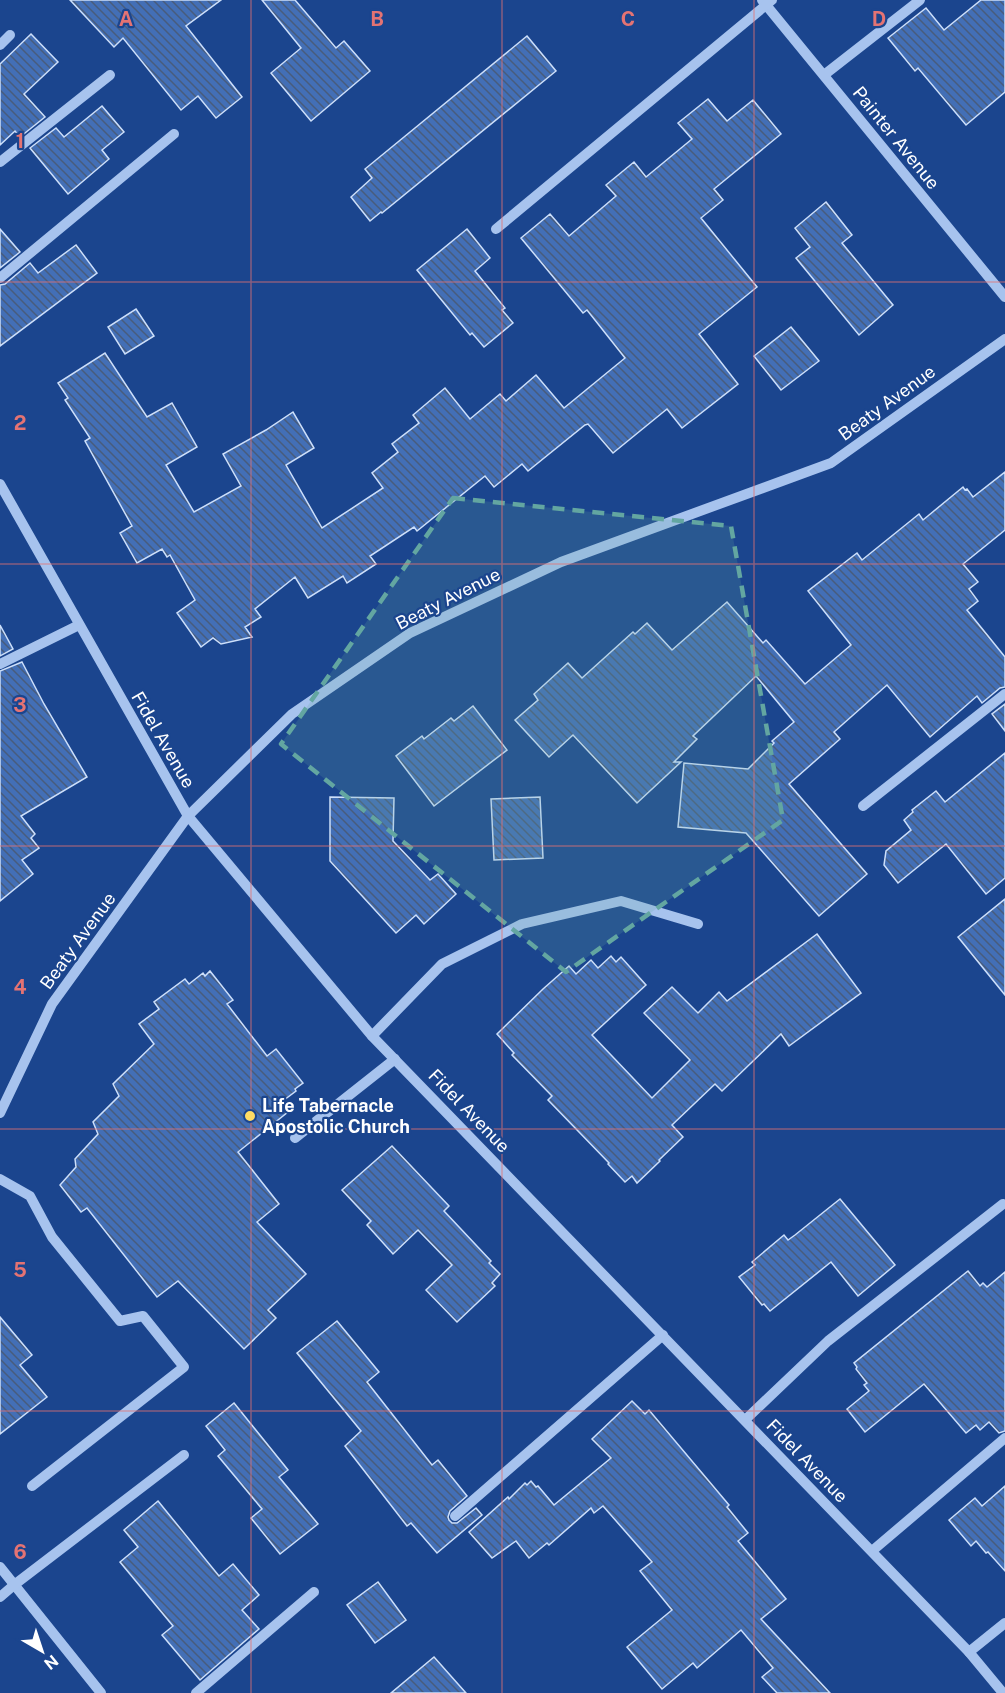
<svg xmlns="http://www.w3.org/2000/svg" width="1005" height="1693" font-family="'Public Sans',sans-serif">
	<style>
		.building { fill: url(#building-back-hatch); stroke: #cddffa; stroke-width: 1.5 }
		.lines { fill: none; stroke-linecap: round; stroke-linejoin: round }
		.minor { stroke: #a7c3ee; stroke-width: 10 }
		.marked { fill: #63a6a1; fill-opacity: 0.2; stroke: #63a6a1; stroke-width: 4.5; stroke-dasharray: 12 8; stroke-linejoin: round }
		.grid { fill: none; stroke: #e47373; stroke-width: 1.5; stroke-opacity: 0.55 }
		.poi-dot { fill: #ffdc64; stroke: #1b458e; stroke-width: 2 }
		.labels { text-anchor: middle; stroke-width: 4.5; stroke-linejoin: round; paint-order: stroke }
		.street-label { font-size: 18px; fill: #fff; stroke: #1b458e }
		.poi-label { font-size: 18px; font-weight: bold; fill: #fff; stroke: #1b458e; text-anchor: start }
		.grid-label { font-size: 20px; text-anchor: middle; font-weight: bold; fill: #e47373; stroke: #1b458e; stroke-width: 4.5; stroke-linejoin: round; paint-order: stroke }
	</style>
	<defs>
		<pattern id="building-back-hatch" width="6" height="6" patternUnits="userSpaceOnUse" patternTransform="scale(1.5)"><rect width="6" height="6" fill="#436fb6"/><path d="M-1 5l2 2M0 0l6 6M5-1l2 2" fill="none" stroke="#485c7c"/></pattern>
	</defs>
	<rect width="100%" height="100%" fill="#1b458e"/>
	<g class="building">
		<polygon points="70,0 221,0 186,26 242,97 216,118 198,96 181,110 123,38 114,47"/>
		<polygon points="262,0 295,0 336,48 344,41 370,71 311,121 271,73 301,48"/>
		<polygon points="981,0 1005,0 1005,92 966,125 918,68 915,71 888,38 926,8 944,30"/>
		<polygon points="31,34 58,62 24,94 45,117 20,137 15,131 0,145 0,64"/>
		<polygon points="527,36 556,71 382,213 381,212 370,221 351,197 372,178 365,169"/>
		<polygon points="708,99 727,121 753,100 781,134 714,189 723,200 701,218 757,287 699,334 738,384 682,428 667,409 613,453 588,424 585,425 528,471 522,464 494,487 485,476 417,531 414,527 370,556 376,564 347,583 343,576 308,598 295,577 255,609 261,617 245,627 252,637 221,644 213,638 201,647 177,613 195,600 170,555 167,557 162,549 137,563 120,533 132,526 85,441 90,438 65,400 68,398 58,383 105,353 147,417 172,403 197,447 166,465 194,512 241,486 223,454 266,430 293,412 314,448 286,465 322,528 383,488 372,473 398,452 392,444 419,423 413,415 445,388 470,419 500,394 506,401 536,375 564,408 625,358 587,310 583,313 521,238 550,214 569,236 616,196 606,185 634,162 646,177 692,139 678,123"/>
		<polygon points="102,106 124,132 102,150 109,159 68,194 30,148 56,128 64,137"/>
		<polygon points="826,202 852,235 842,243 893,305 859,335 796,258 810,247 795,228"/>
		<polygon points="0,229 20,252 0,268"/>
		<polygon points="467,229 490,258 475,271 505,308 502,310 513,323 484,347 472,333 470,335 417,270"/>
		<polygon points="76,245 97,273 0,346 0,285 5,284 30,263 38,273"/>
		<polygon points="136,309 154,336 125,354 108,327"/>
		<polygon points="791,327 819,361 781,390 754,356"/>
		<polygon points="1005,472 1005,530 963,564 978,582 969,589 978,601 967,610 1005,657 1005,687 1000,688 982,703 977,696 930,737 887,685 834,732 840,739 789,784 867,874 819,916 746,833 678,827 684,763 748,769 774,743 772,741 794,722 756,676 693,736 697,739 674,762 681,762 637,803 573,735 549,757 515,720 538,700 534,694 568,663 582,678 633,632 635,634 647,623 672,650 727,602 763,643 766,640 805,684 851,645 808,591 857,553 862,560 919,514 923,520 963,487 965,490 967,489 973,497"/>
		<polygon points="0,625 13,649 0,656"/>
		<polygon points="22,662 44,704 87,777 21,816 35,834 31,838 39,848 22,860 33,874 0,901 0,671"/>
		<polygon points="1005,704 1005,731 992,714"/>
		<polygon points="473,706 507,750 434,806 396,756 422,736 424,739 451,718 454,721"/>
		<polygon points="1005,753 1005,878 986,894 946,844 898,883 884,865 886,851 911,830 904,820 913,812 912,810 936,791 945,802"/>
		<polygon points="330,797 394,798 393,841 430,880 438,874 456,894 424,924 416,915 396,933 330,861"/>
		<polygon points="540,797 543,858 494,860 491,799"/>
		<polygon points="1005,899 1005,995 958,937"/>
		<polygon points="817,934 861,993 789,1046 781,1034 722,1091 715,1084 672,1125 683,1137 659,1160 660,1161 637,1183 632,1176 625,1182 608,1164 609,1163 548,1100 552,1096 512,1055 514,1053 497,1034 543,989 569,966 576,974 591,960 598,968 611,956 616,962 621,957 646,985 592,1035 652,1098 690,1060 644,1013 672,987 698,1013 719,992 727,1001"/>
		<polygon points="210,971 233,1000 227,1004 267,1056 276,1049 303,1083 295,1089 296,1091 280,1103 288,1112 238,1152 279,1204 257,1222 306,1274 268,1310 276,1318 244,1349 178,1281 157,1297 87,1208 81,1212 60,1185 76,1167 75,1159 98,1134 93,1122 119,1096 113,1084 154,1044 139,1024 159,1009 154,1002 185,979 189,984 203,973 205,976"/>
		<polygon points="392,1146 449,1206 444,1211 491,1261 489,1263 500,1274 492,1283 495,1286 457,1322 426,1290 452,1265 418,1230 393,1254 367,1225 371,1221 342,1190"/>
		<polygon points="840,1199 895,1265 858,1296 831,1262 770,1311 764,1304 762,1305 739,1277 755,1265 752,1262 784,1235 788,1240 795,1235"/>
		<polygon points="968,1271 980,1286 983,1283 987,1287 1005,1272 1005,1431 999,1433 989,1422 980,1430 976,1425 966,1433 924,1384 865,1432 847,1409 869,1391 864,1385 867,1383 856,1369 857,1367 854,1363"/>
		<polygon points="0,1317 32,1355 20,1365 47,1397 0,1434"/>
		<polygon points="337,1321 379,1372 367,1382 432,1465 438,1460 467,1496 450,1511 448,1517 449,1520 452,1523 457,1523 476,1508 482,1515 437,1553 411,1523 407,1526 345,1446 361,1431 297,1353"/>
		<polygon points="632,1401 645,1414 649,1410 729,1505 727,1507 748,1533 738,1541 786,1599 761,1619 830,1693 777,1693 762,1677 773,1668 741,1630 697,1668 693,1663 662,1689 627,1647 672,1610 640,1571 652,1562 603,1506 594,1513 591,1508 549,1545 547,1543 529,1558 516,1541 492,1558 469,1532 508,1497 509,1499 525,1483 527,1485 531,1481 536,1487 538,1486 554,1505 611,1458 592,1439"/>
		<polygon points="234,1403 288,1470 279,1477 318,1524 280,1554 251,1518 262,1509 218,1456 225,1450 206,1426"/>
		<polygon points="1005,1486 1005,1571 988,1552 986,1553 976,1541 971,1546 949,1520 975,1498 982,1506"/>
		<polygon points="158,1501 219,1576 233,1564 259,1595 242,1610 259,1629 200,1680 162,1635 173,1626 120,1562 138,1547 124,1530"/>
		<polygon points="378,1582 406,1620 375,1643 347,1605"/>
		<polygon points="434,1657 466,1693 391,1693"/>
	</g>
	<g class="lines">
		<g class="minor">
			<polyline points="762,0 1005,297"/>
			<polyline points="0,45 10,35"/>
			<polyline points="824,75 920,0"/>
			<polyline points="0,162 110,75"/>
			<polyline points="496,229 772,0"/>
			<polyline points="0,278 174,134"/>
			<polyline points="0,484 188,816 372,1036 969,1652 1003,1693"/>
			<polyline points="0,664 79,625"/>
			<polyline points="863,806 1005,694"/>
			<polyline points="372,1036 442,964 522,924 621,901 698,924"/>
			<polyline points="0,1113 52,1004 188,816 292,714 410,633 561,562 831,463 1005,339"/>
			<polyline points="295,1138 395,1059"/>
			<polyline points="0,1179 30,1196 52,1237 120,1321 143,1316 184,1367 32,1486"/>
			<polyline points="745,1420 828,1341 1003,1204"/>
			<polyline points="455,1516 663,1335"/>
			<polyline points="872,1551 1005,1438"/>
			<polyline points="0,1567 101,1693"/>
			<polyline points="0,1597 14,1585 184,1455"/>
			<polyline points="969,1652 1005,1623"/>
			<polyline points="196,1693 314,1592"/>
		</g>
	</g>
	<path class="marked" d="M453,498L731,526L783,820L566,972L281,744Z"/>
	<path class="grid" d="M251,0V1693M502,0V1693M754,0V1693M0,282H1005M0,564H1005M0,846H1005M0,1129H1005M0,1411H1005"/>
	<circle class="poi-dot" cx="250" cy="1116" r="6"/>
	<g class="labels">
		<g class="street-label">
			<text transform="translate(896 138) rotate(51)" y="6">Painter Avenue</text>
			<text transform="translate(887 403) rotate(-36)" y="6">Beaty Avenue</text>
			<text transform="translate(448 599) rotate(-27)" y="6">Beaty Avenue</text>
			<text transform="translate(163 740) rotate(60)" y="6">Fidel Avenue</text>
			<text transform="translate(78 941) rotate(-54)" y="6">Beaty Avenue</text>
			<text transform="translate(469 1111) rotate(46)" y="6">Fidel Avenue</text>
			<text transform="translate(807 1461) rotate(46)" y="6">Fidel Avenue</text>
		</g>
		<g class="poi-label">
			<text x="262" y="1112">Life Tabernacle<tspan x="262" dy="21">Apostolic Church</tspan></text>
		</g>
	</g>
	<g class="grid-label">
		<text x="126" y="26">A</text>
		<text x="377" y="26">B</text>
		<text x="628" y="26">C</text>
		<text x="879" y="26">D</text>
		<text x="20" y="148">1</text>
		<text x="20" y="430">2</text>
		<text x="20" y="712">3</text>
		<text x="20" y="994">4</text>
		<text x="20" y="1277">5</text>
		<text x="20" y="1559">6</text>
	</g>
	<g transform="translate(42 1651) rotate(141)" stroke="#1b458e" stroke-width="4.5" paint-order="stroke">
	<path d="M0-4.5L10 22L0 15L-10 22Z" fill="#ffffff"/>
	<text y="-9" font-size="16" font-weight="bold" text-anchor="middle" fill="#ffffff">N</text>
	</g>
</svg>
